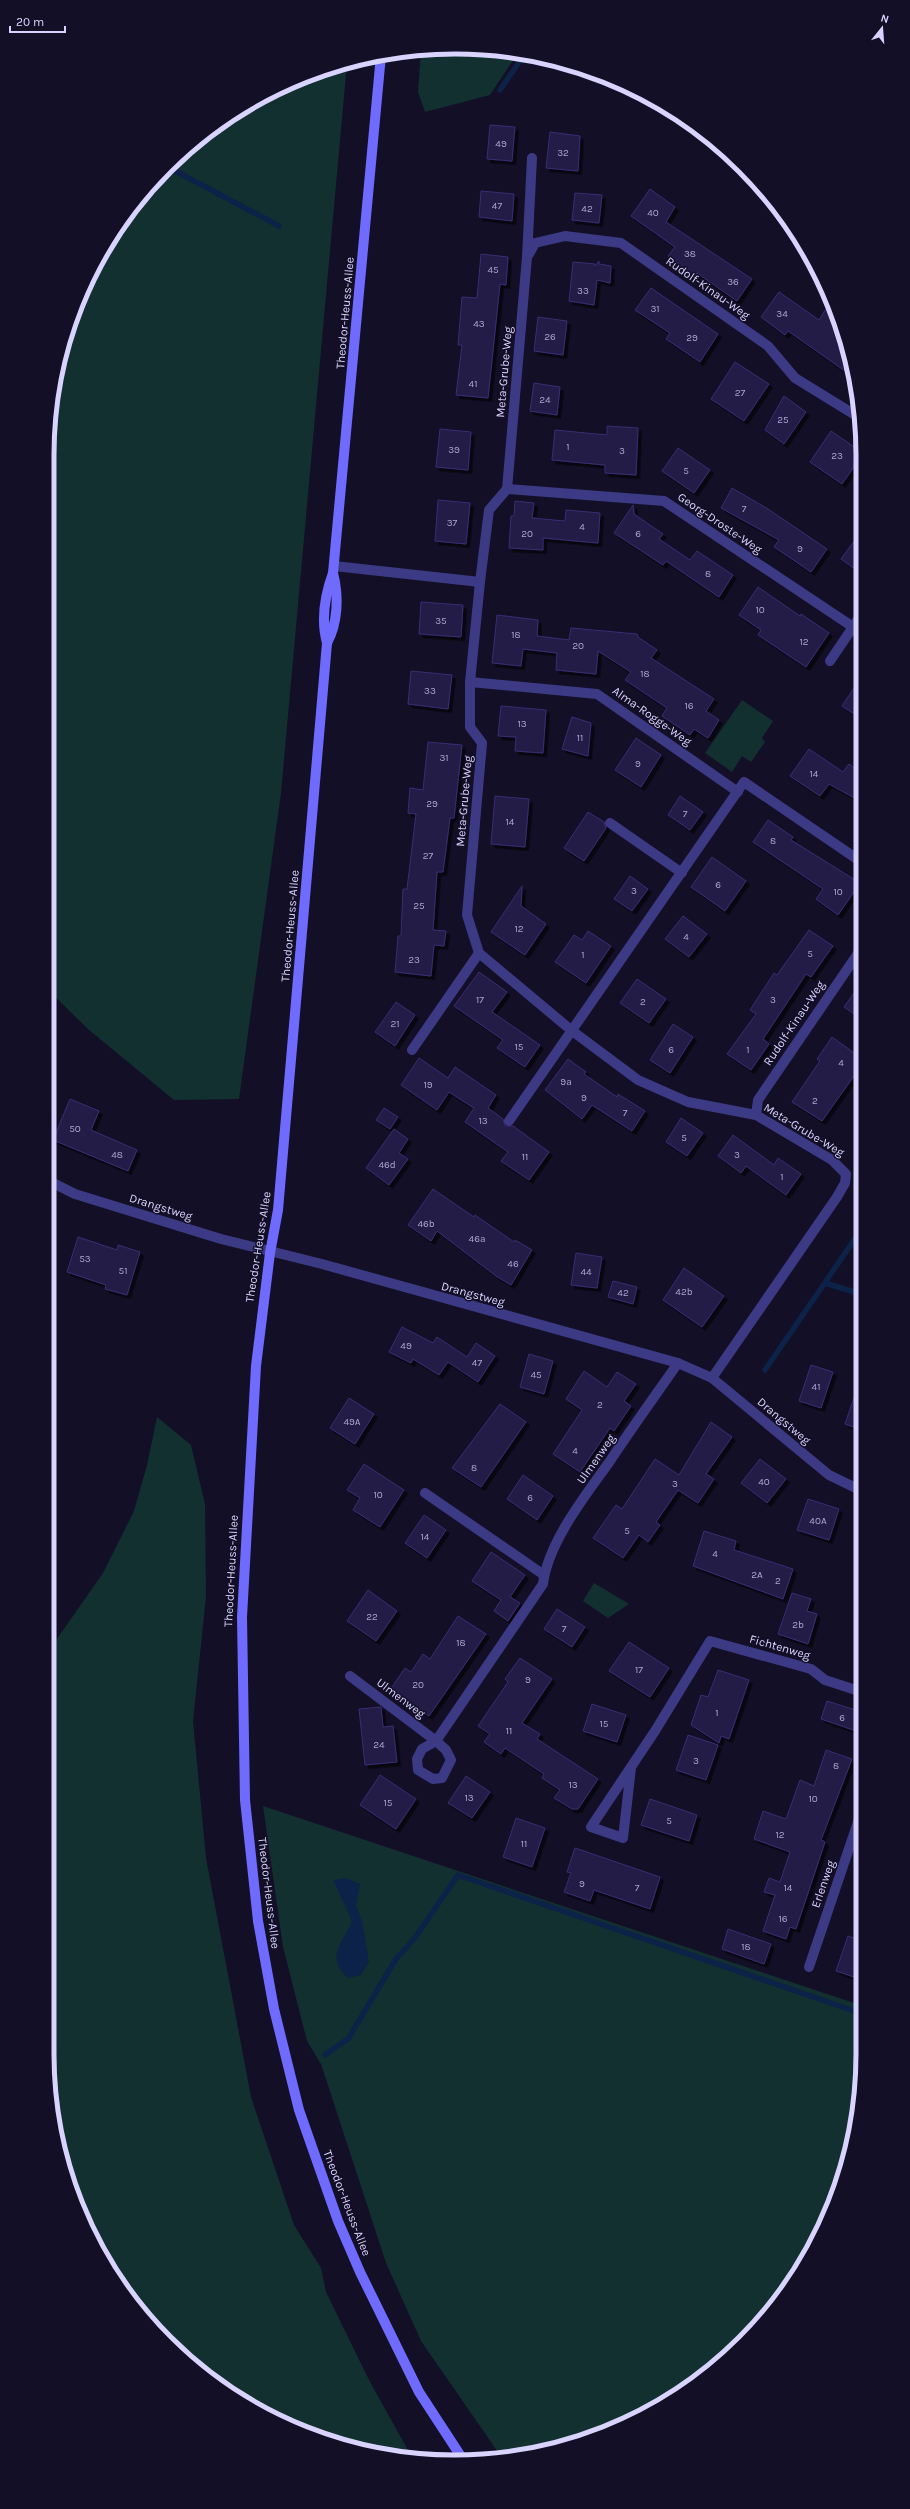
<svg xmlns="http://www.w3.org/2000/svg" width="910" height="2509" font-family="Karla,sans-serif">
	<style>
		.green { fill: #12302f }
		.water { fill: #0c2248 }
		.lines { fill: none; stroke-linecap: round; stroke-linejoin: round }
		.stream { stroke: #0c2248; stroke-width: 5.5 }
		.building { fill: #241b47; stroke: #3b2d73; filter: url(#shadow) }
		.street { stroke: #3d3a85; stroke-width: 10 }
		.secondary { stroke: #6f6bff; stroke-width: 10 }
		.labels { text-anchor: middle; stroke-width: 3; stroke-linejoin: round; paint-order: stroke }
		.number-label { font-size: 10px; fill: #aca6d1 }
		.street-label { font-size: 12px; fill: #d9d4ff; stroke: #130f26 }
		.rim { fill: none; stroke: #d9d4ff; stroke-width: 5 }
	</style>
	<defs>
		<filter id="shadow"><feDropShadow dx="3.5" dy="3.5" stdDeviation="0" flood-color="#0009"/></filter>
	</defs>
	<rect width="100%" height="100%" fill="#130f26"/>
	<g class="green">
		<polygon points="481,48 517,54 490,95 425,112 418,92 421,50"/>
		<polygon points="347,63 281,793 239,1099 174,1100 89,1030 47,989 47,455 61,350 89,275 131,207 186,148 251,102 324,69"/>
		<polygon points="742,700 773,721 762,738 765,742 751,762 742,756 732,772 705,753"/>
		<polygon points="157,1417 191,1445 205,1504 206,1597 193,1721 206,1858 251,2097 294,2225 321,2268 326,2292 370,2382 413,2459 349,2448 274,2420 207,2378 148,2323 116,2280 78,2210 55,2133 47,2054 47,1653 103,1573 134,1511 147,1465"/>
		<polygon points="594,1583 629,1604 608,1618 583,1601"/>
		<polygon points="263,1806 863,2006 863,2054 849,2159 821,2234 794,2281 743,2343 682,2393 611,2431 560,2448 502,2458 421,2341 386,2263 321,2064 307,2041 283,1947"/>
	</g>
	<path class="water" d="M346,1878L360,1884L356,1906L362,1920L369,1962L361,1975L348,1978C325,1957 342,1944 352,1921L333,1880Z"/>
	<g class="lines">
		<g class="stream">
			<polyline points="500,90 524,55"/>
			<polyline points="168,167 279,226"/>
			<polyline points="825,1283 861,1294"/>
			<polyline points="765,1370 861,1230"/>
			<polyline points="325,2055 348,2039 396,1959 414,1939 458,1875 863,2014"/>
		</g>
	</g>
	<g class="building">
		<polygon points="490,125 515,127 512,161 487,159"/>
		<polygon points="550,132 580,136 578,171 546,168"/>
		<polygon points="650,189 675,207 666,222 752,279 737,301 697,273 695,276 668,256 675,247 631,216"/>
		<polygon points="481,191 514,194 512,221 479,217"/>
		<polygon points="575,193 602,195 599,223 572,220"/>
		<polygon points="481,254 508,257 506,285 500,284 488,398 456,395 462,345 458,345 462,297 477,298"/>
		<polygon points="599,261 599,264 611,266 610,283 597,280 594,305 569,301 573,262 595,264 595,266"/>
		<polygon points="651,288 718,334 700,362 666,339 670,333 635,310"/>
		<polygon points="779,292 819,320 826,309 837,317 849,349 855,378 788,331 785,335 761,317"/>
		<polygon points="538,317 567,321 563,355 534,351"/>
		<polygon points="735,362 769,384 744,421 711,399"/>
		<polygon points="534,383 560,387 557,415 530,411"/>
		<polygon points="784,396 806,412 784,444 765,430"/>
		<polygon points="607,426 638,428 636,475 605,473 605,465 552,460 555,430 607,435"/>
		<polygon points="440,429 471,432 468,470 436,467"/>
		<polygon points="831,431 860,451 860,458 842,484 810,462"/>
		<polygon points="678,448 710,470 694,493 662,471"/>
		<polygon points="732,488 768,509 827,549 811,572 774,547 779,540 721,508"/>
		<polygon points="438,500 470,503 466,544 435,541"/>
		<polygon points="515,501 534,503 532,518 565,521 566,510 600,513 598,543 543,538 543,550 509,548 511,516 514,516"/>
		<polygon points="633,505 634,514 663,534 659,539 690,560 697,551 733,575 719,597 666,561 663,565 614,533"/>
		<polygon points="860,533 860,573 841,559"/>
		<polygon points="758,587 800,616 801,614 829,633 806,667 758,635 761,630 739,615"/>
		<polygon points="421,602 463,605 461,637 419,634"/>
		<polygon points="497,615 538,620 537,636 569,640 571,628 637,634 638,637 657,650 651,658 714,699 706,711 719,720 708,738 694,729 690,735 662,716 667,708 625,680 631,672 598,651 596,674 556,670 557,653 523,649 521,666 492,663"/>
		<polygon points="411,671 452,675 448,709 408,704"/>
		<polygon points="860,679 860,718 842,706"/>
		<polygon points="501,706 546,710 543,753 515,751 516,737 498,736"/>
		<polygon points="572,717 591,723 588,756 562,749"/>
		<polygon points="636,738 661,755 641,787 615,770"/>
		<polygon points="428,742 462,745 454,818 450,818 443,872 437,872 433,930 446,931 444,946 434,945 431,976 395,972 398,936 401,936 403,889 407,889 416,814 408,813 410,788 423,790"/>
		<polygon points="809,749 843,772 849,764 860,772 860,801 829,784 820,796 790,776"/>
		<polygon points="495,796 529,799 525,847 491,844"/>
		<polygon points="680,796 703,812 690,830 668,815"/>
		<polygon points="588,812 604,822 606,828 584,861 564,848"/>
		<polygon points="768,820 793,837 791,840 860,883 838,915 816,899 823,889 753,842"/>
		<polygon points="712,857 746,881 725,911 691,887"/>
		<polygon points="630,876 648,889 632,911 614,899"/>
		<polygon points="522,886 521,906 546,924 525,955 491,932"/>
		<polygon points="683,916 707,934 689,957 665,939"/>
		<polygon points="809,930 833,946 811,977 806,974 763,1039 769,1044 751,1070 727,1054 756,1014 750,1010 774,973 777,975"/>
		<polygon points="588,931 611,946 586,983 555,962 574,935 582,940"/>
		<polygon points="479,972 507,992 492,1012 540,1045 525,1067 497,1048 503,1040 454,1006"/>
		<polygon points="637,979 666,999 649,1023 620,1003"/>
		<polygon points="861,983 861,1019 844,1007"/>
		<polygon points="396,1002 415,1015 395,1046 375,1032"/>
		<polygon points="673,1024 693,1037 670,1073 650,1060"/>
		<polygon points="832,1037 861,1058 861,1066 822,1121 792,1102 820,1061 817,1059"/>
		<polygon points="419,1058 448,1078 455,1067 496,1095 488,1108 503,1119 505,1126 513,1126 549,1152 529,1180 501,1161 508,1152 465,1122 474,1108 449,1092 437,1110 401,1085"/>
		<polygon points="568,1059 586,1072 584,1074 617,1097 618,1094 645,1111 632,1131 592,1105 582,1119 545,1090"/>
		<polygon points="70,1099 99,1111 91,1130 137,1150 128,1171 53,1140"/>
		<polygon points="384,1108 398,1117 390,1129 376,1120"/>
		<polygon points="681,1118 703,1133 687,1156 666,1142"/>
		<polygon points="394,1129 408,1139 399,1153 408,1159 389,1185 366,1168"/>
		<polygon points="733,1135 774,1165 778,1158 801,1174 786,1195 746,1166 741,1173 718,1156"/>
		<polygon points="433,1189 474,1217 475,1215 514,1242 515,1240 532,1250 511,1285 496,1276 437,1231 431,1241 408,1225"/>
		<polygon points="78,1237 117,1250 118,1245 140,1252 127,1295 105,1289 106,1285 67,1272"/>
		<polygon points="576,1253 602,1257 597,1288 571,1285"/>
		<polygon points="684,1268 724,1296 702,1327 663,1300"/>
		<polygon points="613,1281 637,1287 633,1304 608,1297"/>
		<polygon points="402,1327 433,1343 437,1337 467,1357 476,1343 495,1356 478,1382 448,1362 439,1375 413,1359 411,1363 389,1352"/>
		<polygon points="529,1354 553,1361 544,1394 520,1387"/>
		<polygon points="811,1365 833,1372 821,1408 799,1401"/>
		<polygon points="584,1371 607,1387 617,1372 636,1384 624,1401 631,1406 614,1431 610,1428 580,1472 553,1454 582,1410 566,1399"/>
		<polygon points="859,1383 862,1384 862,1430 845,1424"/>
		<polygon points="349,1398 374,1414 355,1444 330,1428"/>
		<polygon points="500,1404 526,1422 481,1487 452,1468"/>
		<polygon points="711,1422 732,1437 706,1474 714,1479 698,1503 678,1490 656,1522 660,1525 648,1542 639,1535 623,1558 593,1538 616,1505 622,1509 655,1459 679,1475"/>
		<polygon points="760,1459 786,1479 767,1503 741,1483"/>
		<polygon points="364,1464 404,1490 380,1527 353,1510 360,1498 347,1490"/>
		<polygon points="523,1475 553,1496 537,1520 507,1499"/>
		<polygon points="808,1499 839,1509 829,1540 797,1530"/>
		<polygon points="424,1515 446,1530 427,1558 405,1543"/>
		<polygon points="704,1531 736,1541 734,1550 793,1569 783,1599 693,1566"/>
		<polygon points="491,1552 525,1575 510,1597 520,1603 508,1621 494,1611 501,1600 472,1581"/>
		<polygon points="368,1590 397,1611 376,1641 347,1621"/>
		<polygon points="792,1593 811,1599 807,1611 817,1614 808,1644 778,1634"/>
		<polygon points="557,1609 585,1627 572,1647 544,1629"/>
		<polygon points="458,1616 486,1634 429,1716 390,1690 405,1668 411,1672 423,1654 430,1659"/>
		<polygon points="629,1642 669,1668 650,1697 609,1671"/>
		<polygon points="520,1658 552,1679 522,1723 540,1734 537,1739 598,1779 578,1809 572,1809 554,1798 560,1790 542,1778 544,1774 505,1748 501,1754 484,1742 490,1734 478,1726 508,1682 505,1679"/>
		<polygon points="718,1670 749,1680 729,1739 721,1736 719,1743 691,1725 701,1695 708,1697"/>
		<polygon points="827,1701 862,1712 859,1732 821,1719"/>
		<polygon points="592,1704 626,1715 617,1742 583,1731"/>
		<polygon points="381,1707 383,1727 393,1726 397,1762 365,1765 359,1709"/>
		<polygon points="688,1735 718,1745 706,1780 676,1770"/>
		<polygon points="826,1750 852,1759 821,1840 825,1842 796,1929 790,1927 786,1939 763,1931 775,1895 764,1892 769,1878 780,1882 790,1852 754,1839 763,1811 786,1819 800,1780 814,1786"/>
		<polygon points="380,1775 416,1799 396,1829 360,1805"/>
		<polygon points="466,1776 490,1792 472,1818 448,1803"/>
		<polygon points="650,1799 697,1815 689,1841 641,1825"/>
		<polygon points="516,1818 545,1828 532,1867 503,1857"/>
		<polygon points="575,1848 660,1877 650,1909 594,1890 590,1901 564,1892 571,1873 567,1872"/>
		<polygon points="728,1929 771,1944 764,1964 722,1949"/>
		<polygon points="848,1936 863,1941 863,1980 836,1971"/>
	</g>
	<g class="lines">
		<g class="street">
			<polyline points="529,254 535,243 565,236 621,243 768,346 795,378 860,418"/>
			<polyline points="507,489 664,501 853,627 860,616"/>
			<polyline points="334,566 480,582 470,682 470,727 482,743 467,915 479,953 571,1030 638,1080 688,1102 756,1115 832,1160 846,1174 845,1183 837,1197 712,1378"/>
			<polyline points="480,582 489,510 507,489 527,257 532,158"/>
			<polyline points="830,661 853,627"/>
			<polyline points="470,682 597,694 738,792"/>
			<polyline points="610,823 682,873"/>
			<polyline points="412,1050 479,953"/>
			<polyline points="756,1115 758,1100 861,949"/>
			<polyline points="509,1121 744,782 860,861"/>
			<polyline points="47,1180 75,1194 221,1239 322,1264 678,1363 712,1378 829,1475 862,1491"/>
			<polyline points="425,1493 544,1575"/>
			<path d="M350,1676L436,1741L446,1750L451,1760L442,1778L433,1779L418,1770L417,1759L422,1749L436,1741L543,1584C548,1542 586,1495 610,1461C632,1428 655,1396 678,1363"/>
			<polyline points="631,1768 623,1838 591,1827 655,1731 710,1641 811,1669 825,1680 862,1692"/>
			<polyline points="809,1967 862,1810"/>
		</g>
		<g class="secondary">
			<path d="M381,55L333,573C325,595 321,621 327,643L278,1210L270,1253L256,1366L242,1617L245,1800L258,1921L274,2009L299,2110L338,2221L360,2272L419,2392L464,2461"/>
			<path d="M327,643C338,623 339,596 333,573"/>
		</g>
	</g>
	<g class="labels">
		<g class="number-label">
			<text x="501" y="147">49</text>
			<text x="563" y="156">32</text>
			<text x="497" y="209">47</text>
			<text x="587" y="212">42</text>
			<text x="653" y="216">40</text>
			<text x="690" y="257">38</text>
			<text x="493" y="273">45</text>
			<text x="733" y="285">36</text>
			<text x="583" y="294">33</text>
			<text x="655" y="312">31</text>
			<text x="782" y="317">34</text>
			<text x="479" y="327">43</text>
			<text x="550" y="340">26</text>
			<text x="692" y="341">29</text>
			<text x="473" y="387">41</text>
			<text x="740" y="396">27</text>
			<text x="545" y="403">24</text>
			<text x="783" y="423">25</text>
			<text x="568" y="450">1</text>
			<text x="454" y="453">39</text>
			<text x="622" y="454">3</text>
			<text x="837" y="459">23</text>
			<text x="686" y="474">5</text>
			<text x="744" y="512">7</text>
			<text x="452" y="526">37</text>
			<text x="582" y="530">4</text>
			<text x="527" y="537">20</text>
			<text x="638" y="537">6</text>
			<text x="800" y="552">9</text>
			<text x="708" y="577">8</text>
			<text x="760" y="613">10</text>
			<text x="441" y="624">35</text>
			<text x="516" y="638">18</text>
			<text x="804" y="645">12</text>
			<text x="578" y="649">20</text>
			<text x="645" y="677">18</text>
			<text x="430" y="694">33</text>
			<text x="689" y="709">16</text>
			<text x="522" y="727">13</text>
			<text x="580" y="741">11</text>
			<text x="444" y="761">31</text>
			<text x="638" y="767">9</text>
			<text x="814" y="777">14</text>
			<text x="432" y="807">29</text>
			<text x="685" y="817">7</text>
			<text x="510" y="825">14</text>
			<text x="773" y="844">8</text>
			<text x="428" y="859">27</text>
			<text x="718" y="888">6</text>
			<text x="634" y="894">3</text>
			<text x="838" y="895">10</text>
			<text x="419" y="909">25</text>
			<text x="519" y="932">12</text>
			<text x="686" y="940">4</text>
			<text x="810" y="957">5</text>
			<text x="583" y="958">1</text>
			<text x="414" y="963">23</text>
			<text x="480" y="1003">17</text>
			<text x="773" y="1003">3</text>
			<text x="643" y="1005">2</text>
			<text x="395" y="1027">21</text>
			<text x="519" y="1050">15</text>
			<text x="671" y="1053">6</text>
			<text x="748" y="1053">1</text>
			<text x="841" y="1066">4</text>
			<text x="566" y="1085">9a</text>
			<text x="428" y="1088">19</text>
			<text x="584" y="1101">9</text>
			<text x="815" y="1104">2</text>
			<text x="625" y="1116">7</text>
			<text x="483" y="1124">13</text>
			<text x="75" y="1132">50</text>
			<text x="684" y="1141">5</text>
			<text x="117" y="1158">48</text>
			<text x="737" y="1158">3</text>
			<text x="525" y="1160">11</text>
			<text x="387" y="1168">46d</text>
			<text x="782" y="1180">1</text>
			<text x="426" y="1227">46b</text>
			<text x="477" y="1242">46a</text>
			<text x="85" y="1262">53</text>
			<text x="513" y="1267">46</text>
			<text x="123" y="1274">51</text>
			<text x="586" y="1275">44</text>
			<text x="684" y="1295">42b</text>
			<text x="623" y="1296">42</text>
			<text x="406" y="1349">49</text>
			<text x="477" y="1366">47</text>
			<text x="536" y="1378">45</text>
			<text x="816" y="1390">41</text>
			<text x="600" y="1408">2</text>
			<text x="352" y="1425">49A</text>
			<text x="575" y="1454">4</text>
			<text x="474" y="1471">8</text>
			<text x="764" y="1485">40</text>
			<text x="675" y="1487">3</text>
			<text x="378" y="1498">10</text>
			<text x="530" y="1501">6</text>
			<text x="818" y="1524">40A</text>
			<text x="627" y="1534">5</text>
			<text x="425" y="1540">14</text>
			<text x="715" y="1557">4</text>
			<text x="757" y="1578">2A</text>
			<text x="778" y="1584">2</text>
			<text x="372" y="1620">22</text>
			<text x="798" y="1628">2b</text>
			<text x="564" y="1632">7</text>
			<text x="461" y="1646">18</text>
			<text x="639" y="1673">17</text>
			<text x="528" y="1683">9</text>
			<text x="418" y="1688">20</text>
			<text x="717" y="1716">1</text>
			<text x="842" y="1721">6</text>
			<text x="604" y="1727">15</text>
			<text x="509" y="1734">11</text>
			<text x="379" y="1748">24</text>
			<text x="696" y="1764">3</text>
			<text x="836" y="1769">8</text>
			<text x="573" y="1788">13</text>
			<text x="469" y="1801">13</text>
			<text x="813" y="1802">10</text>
			<text x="388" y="1806">15</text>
			<text x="669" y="1824">5</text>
			<text x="780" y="1838">12</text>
			<text x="524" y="1847">11</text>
			<text x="582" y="1887">9</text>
			<text x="637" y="1891">7</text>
			<text x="788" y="1891">14</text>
			<text x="783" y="1922">16</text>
			<text x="746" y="1950">18</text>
		</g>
		<g class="street-label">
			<text transform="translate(708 288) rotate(35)" y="4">Rudolf-Kinau-Weg</text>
			<text transform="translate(345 313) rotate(-85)" y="4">Theodor-Heuss-Allee</text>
			<text transform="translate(504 372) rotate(-85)" y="4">Meta-Grube-Weg</text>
			<text transform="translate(720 523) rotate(34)" y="4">Georg-Droste-Weg</text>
			<text transform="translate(652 716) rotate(35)" y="4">Alma-Rogge-Weg</text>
			<text transform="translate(464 801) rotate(-85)" y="4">Meta-Grube-Weg</text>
			<text transform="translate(290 926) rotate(-85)" y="4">Theodor-Heuss-Allee</text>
			<text transform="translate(794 1023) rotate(-56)" y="4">Rudolf-Kinau-Weg</text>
			<text transform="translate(804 1130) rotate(31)" y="4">Meta-Grube-Weg</text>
			<text transform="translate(161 1207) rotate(17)" y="4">Drangstweg</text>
			<text transform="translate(258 1247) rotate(-81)" y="4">Theodor-Heuss-Allee</text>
			<text transform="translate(473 1294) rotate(15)" y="4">Drangstweg</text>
			<text transform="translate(784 1421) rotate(40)" y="4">Drangstweg</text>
			<text transform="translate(596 1459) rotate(-55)" y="4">Ulmenweg</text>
			<text transform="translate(231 1571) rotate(-87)" y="4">Theodor-Heuss-Allee</text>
			<text transform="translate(780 1647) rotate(16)" y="4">Fichtenweg</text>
			<text transform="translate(401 1698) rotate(37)" y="4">Ulmenweg</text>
			<text transform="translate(823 1884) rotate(-71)" y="4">Erlenweg</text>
			<text transform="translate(269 1893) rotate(83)" y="4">Theodor-Heuss-Allee</text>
			<text transform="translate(347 2203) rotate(69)" y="4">Theodor-Heuss-Allee</text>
		</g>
	</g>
	<path d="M0 0H910V2509H0ZM455 54H455A401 401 0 0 1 856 455V2054A401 401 0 0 1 455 2455H455A401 401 0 0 1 54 2054V455A401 401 0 0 1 455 54Z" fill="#130f26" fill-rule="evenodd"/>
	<path class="rim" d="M455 54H455A401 401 0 0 1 856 455V2054A401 401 0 0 1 455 2455H455A401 401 0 0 1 54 2054V455A401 401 0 0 1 455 54Z"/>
	<g transform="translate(882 28) rotate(17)" stroke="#130f26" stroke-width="3" paint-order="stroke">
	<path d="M0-3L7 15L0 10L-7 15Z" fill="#d9d4ff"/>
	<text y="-6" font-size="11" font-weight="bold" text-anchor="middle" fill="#d9d4ff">N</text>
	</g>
	<path d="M10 26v6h55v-6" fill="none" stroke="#d9d4ff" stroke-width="2"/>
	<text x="16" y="26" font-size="12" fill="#d9d4ff" stroke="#130f26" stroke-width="3" paint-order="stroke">20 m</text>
</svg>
